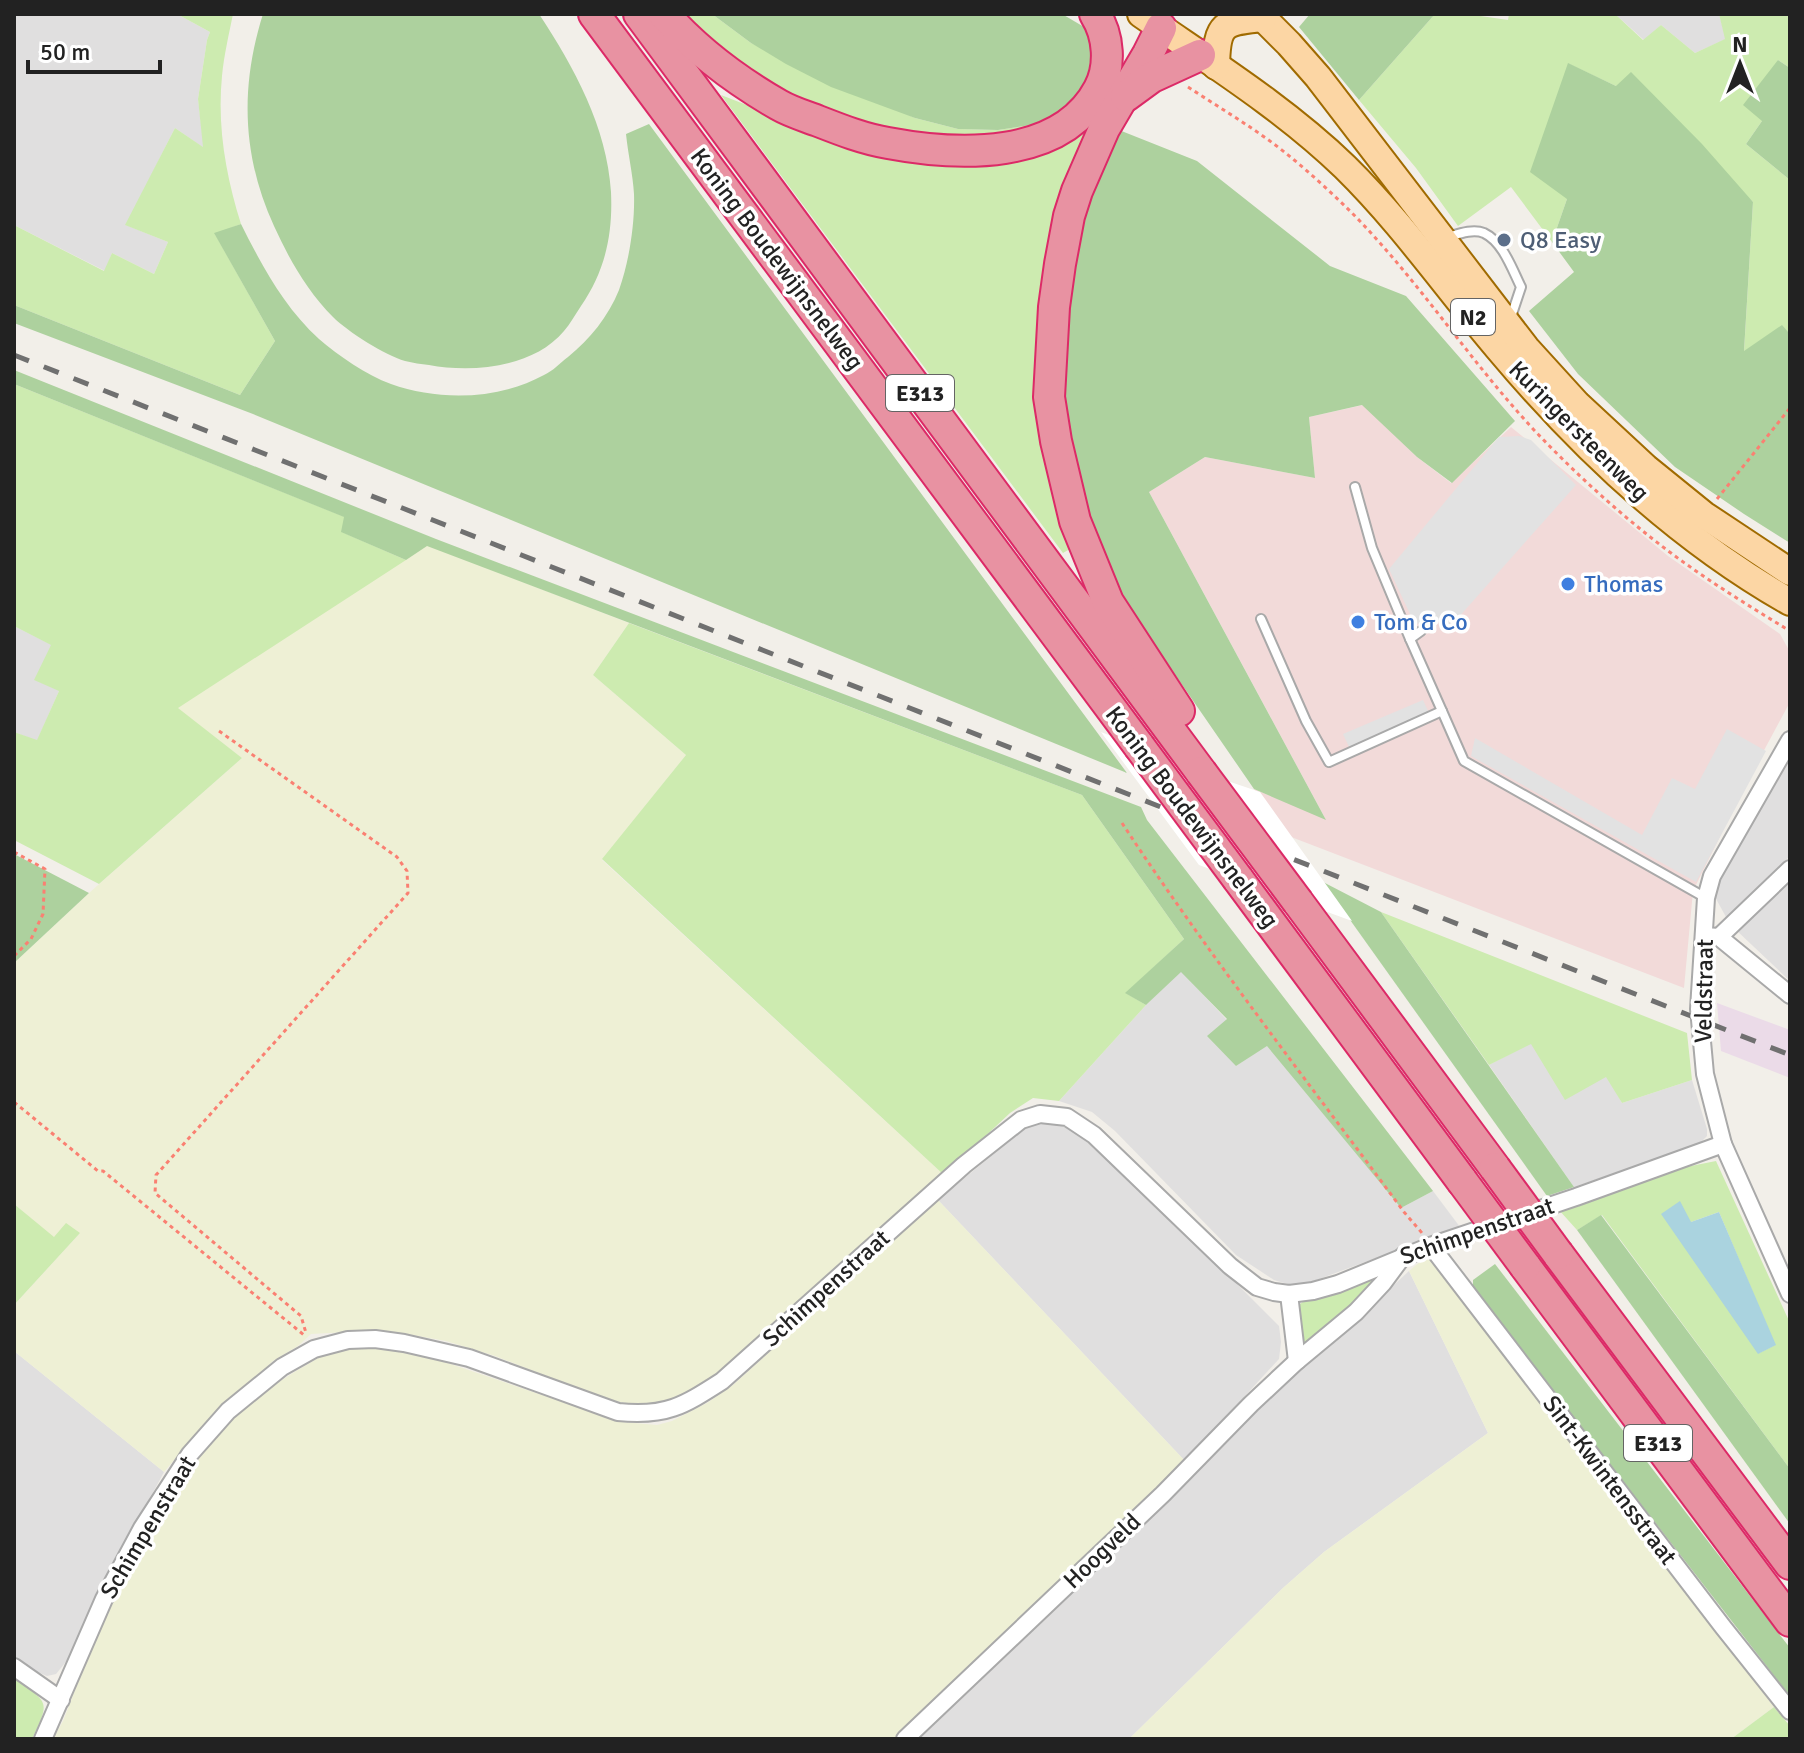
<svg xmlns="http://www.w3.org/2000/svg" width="1804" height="1753" font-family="Signika,sans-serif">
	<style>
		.residential { fill: #e0dfdf }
		.commercial { fill: #f2dad9 }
		.industrial { fill: #ebdbe8 }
		.farmland { fill: #eef0d5 }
		.grass { fill: #cdebb0; fill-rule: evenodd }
		.forest { fill: #add19e }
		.parking { fill: #e2e2e2 }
		.water { fill: #aad3df }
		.pier { fill: #fff }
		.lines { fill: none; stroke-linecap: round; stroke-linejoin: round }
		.service-casing { stroke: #a9a9a9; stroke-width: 12 }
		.minor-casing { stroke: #a9a9a9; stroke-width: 20 }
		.primary-casing { stroke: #a06b00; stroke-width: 30 }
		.motorway-casing { stroke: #dc2a67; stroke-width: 34 }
		.path { stroke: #fa8072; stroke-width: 3; stroke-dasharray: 4 4; stroke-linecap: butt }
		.service { stroke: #fff; stroke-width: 8 }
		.minor { stroke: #fff; stroke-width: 16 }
		.primary { stroke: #fcd6a4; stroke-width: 26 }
		.motorway { stroke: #e892a2; stroke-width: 30 }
		.rail { stroke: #707070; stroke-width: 5; stroke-dasharray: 16 16; stroke-linecap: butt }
		.motorway-bridge-casing { stroke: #dc2a67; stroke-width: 34; stroke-linecap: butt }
		.motorway-bridge { stroke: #e892a2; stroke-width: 30 }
		.service-dot { fill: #5c6f8a; stroke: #fff; stroke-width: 3 }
		.shop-dot { fill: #3f7fe0; stroke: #fff; stroke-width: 3 }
		.labels { text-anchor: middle; stroke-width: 7; stroke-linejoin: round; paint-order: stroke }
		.shield { fill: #fff; stroke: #646464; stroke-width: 2 }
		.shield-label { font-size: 22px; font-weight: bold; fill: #222 }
		.service-label { font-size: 24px; fill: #4e5e75; stroke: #fff; text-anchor: start }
		.street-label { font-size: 24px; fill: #222; stroke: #fff }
		.shop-label { font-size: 24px; fill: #366cbe; stroke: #fff; text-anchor: start }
	</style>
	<rect width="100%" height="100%" fill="#f2efe9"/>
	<g class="residential">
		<polygon points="14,14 177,14 210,32 207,40 198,99 204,148 175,128 126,225 168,242 154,274 112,253 105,271 14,225"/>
		<polygon points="1615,14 1719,14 1726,39 1695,53 1661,25 1644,40"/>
		<polygon points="14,626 52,645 59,691 37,741 14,732"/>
		<polygon points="1790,752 1790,856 1726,917 1715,897 1718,881"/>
		<polygon points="1790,875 1790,981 1735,929"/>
		<polygon points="1181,971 1227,1020 1236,1066 1267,1045 1401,1208 1433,1191 1460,1227 1311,1282 1291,1285 1274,1280 1236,1255 1115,1131 1092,1112 1059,1101 1146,1005"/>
		<polygon points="1531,1043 1607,1076 1622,1103 1692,1080 1707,1129 1707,1136 1702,1141 1690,1148 1574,1187 1489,1065"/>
		<polygon points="1035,1122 1051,1122 1075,1131 1207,1254 1279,1326 1281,1342 1279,1359 1185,1461 938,1200 1020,1132"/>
		<polygon points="1409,1271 1488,1433 1324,1552 1283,1588 1129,1739 919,1739 1198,1471 1282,1385 1340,1335"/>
		<polygon points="14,1351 164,1472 110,1572 69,1658 56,1674 47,1676 35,1671 14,1656"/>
	</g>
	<polygon class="commercial" points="1363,405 1417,457 1451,483 1511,427 1668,556 1780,634 1790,652 1790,702 1747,782 1693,891 1684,988 1286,835 1254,789 1325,818 1149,492 1205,457 1315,478 1309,417"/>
	<polygon class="industrial" points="1717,1003 1790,1030 1790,1078 1721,1051"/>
	<g class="farmland">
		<polygon points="427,545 629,623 593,675 686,755 602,860 944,1175 767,1333 695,1391 676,1399 637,1405 615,1401 584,1391 495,1356 446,1341 401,1333 348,1332 311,1334 298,1346 273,1361 198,1432 164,1472 14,1351 14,1305 80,1233 54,1238 14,1204 14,963 89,893 242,758 177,708"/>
		<polygon points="938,1200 1185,1461 1052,1587 942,1697 896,1739 53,1739 63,1721 103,1619 124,1577 173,1494 217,1435 238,1414 271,1387 296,1371 320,1357 339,1350 370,1347 393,1349 430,1357 622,1422 657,1425 672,1421 707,1403 733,1385"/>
		<polygon points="1429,1259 1774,1707 1731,1739 1129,1739 1283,1588 1324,1552 1488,1433 1409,1271 1421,1261"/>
	</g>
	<g class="grass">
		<path d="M177,14H233C229,34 224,55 222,76C217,127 226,176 241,224L215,234L275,341L240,395L14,305V225L104,271L112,253L154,274L168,242L125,225L175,128L203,147L198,99L207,40L210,32Z"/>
		<path d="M682,14H712L751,43L915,118L958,129L998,130L1037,124C1023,127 1009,132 995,133C911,142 824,118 754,73C728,56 705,35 682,14Z"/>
		<polygon points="1435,14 1467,14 1508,20 1509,14 1615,14 1643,40 1661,25 1695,53 1725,39 1719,14 1790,14 1790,68 1778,60 1762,121 1746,144 1790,180 1790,334 1782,326 1744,352 1753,202 1616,86 1569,64 1567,199 1552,242 1511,187 1458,226 1416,168 1359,100"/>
		<polygon points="721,95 837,140 937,161 1092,117 1051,229 1036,342 1047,444 1075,546 1063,553"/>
		<polygon points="14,384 345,517 342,532 406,560 178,708 242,758 99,884 14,840 14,732 37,740 59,691 34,680 51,645 14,626"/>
		<polygon points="629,623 1082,795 1184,939 1126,993 1146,1005 1059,1101 1033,1098 1010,1113 944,1175 602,859 686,755 593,675"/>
		<polygon points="1381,912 1687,1033 1692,1080 1622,1103 1606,1077 1565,1100 1531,1044 1489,1065"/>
		<path d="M1716,1161L1790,1323V1469L1602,1215L1577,1230L1559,1210L1681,1168ZM1719,1212L1775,1345L1759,1353L1691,1222Z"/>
		<polygon points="14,1204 54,1237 66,1223 80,1233 14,1305"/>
		<polygon points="1382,1273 1342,1317 1305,1347 1300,1345 1298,1308 1300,1304 1307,1299"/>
		<path d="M14,1678C47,1703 52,1699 32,1739H14Z"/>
		<polygon points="1774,1707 1790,1726 1790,1739 1731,1739"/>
	</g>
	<g class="forest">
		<path d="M263,14H539C574,67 607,127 611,192C613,235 605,271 581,306C575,315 570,324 564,331C533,368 472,373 429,365C421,364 413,363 405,361C385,355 348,332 333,317C307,291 289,259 274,226C242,156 240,87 263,14Z"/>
		<polygon points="712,14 1062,14 1096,34 1096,69 1080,96 1057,116 1037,124 998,130 958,129 915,118 831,87 786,64 751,43"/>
		<polygon points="1310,14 1435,14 1359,100 1299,27"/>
		<polygon points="1778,60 1790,68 1790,180 1746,144 1762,121 1743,105"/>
		<polygon points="1568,63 1616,86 1631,72 1702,144 1753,202 1744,351 1782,325 1790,334 1790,543 1744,514 1675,467 1578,374 1529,311 1574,272 1552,242 1567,199 1530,172"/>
		<path d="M649,124L1127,773L253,414L14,323V305L240,395L275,341L214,233L241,224C262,266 284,307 319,339C339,356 366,375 391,384C439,401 498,400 544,375C553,371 560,363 568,357C590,339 608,317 619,290C629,262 635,224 634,194C633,175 628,154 626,134Z"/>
		<polygon points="1119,130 1197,161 1330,266 1406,296 1515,421 1452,483 1417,457 1362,405 1309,417 1315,478 1205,457 1149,492 1326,820 1254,789 1125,602 1084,507 1066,431 1062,356 1074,239 1088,191"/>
		<polygon points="14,370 436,539 1141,807 1147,820 1433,1191 1401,1208 1267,1046 1236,1066 1207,1036 1227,1019 1181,972 1146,1005 1125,993 1184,939 1082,795 427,546 406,560 341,532 344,517 14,384"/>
		<polygon points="14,854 89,893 14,963"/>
		<polygon points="1323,882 1381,912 1574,1187 1547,1196"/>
		<polygon points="1601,1215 1790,1469 1790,1524 1577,1230"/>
		<polygon points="1495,1264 1790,1648 1790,1696 1473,1288 1473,1280"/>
	</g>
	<g class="parking">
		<polygon points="1519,436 1531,440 1576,485 1450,627 1441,620 1418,624 1410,614 1389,569 1499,437"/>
		<polygon points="1423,700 1429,713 1350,749 1343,734"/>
		<polygon points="1727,729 1766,751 1696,882 1471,756 1475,738 1642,835 1672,778 1695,789"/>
	</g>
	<polygon class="water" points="1680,1201 1691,1222 1719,1212 1776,1345 1758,1354 1661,1214"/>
	<polygon class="pier" points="1101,732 1201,772 1260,792 1352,921 1199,865"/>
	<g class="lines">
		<defs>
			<g id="service">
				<path d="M1445,238C1456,235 1472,228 1484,233C1503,242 1512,269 1521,287L1511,317"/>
				<polyline points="1355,487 1372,548 1410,639"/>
				<polyline points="1261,619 1306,721 1329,762 1442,711 1410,639 1421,631"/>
				<polyline points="1442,711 1464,761 1706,898"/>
			</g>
			<g id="minor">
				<polyline points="1790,740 1712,876 1706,898 1699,1009 1705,1074 1723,1144 1790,1294"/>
				<polyline points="1704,936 1719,937 1790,995"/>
				<polyline points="1719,937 1790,869"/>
				<polyline points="1431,1246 1723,1627 1790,1711"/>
				<polyline points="1289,1294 1297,1361"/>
				<polyline points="14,1667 61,1700"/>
				<path d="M43,1739L104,1599L142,1528L190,1454L228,1411L282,1367L314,1349L348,1340L375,1339L404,1343L469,1358L618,1412C666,1417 683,1406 722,1381L964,1165L1021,1120L1040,1114L1067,1117L1094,1135L1230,1266L1257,1287L1274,1292L1289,1294L1313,1291L1338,1284L1433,1245L1576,1197L1723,1144"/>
				<polyline points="905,1739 1163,1494 1251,1404 1297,1361 1356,1312 1383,1283 1403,1256"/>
			</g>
			<g id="primary">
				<path d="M1141,14C1210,62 1284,108 1345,167C1402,223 1447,288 1498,348C1581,447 1677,538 1790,602"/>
				<polyline points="1259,14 1289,44 1318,77 1526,348 1577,404 1646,468 1704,515 1790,572"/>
				<path d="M1216,66C1217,23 1223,22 1263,18"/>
			</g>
			<g id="motorway">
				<polyline points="594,14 1139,746"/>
				<polyline points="639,14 1201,772"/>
				<path d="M664,14C696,50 737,81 779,105C791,112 805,116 818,121C841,130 864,139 888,143C957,156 1061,161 1099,89C1111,66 1109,36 1095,14"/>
				<polyline points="1161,28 1148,54 1104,129 1077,191 1069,216 1060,264 1054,307 1049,397 1056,441 1075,521 1108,602 1179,711"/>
				<polyline points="1126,96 1152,77 1200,55"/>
				<polyline points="1238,879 1462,1181"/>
				<polyline points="1298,902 1495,1168"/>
				<polyline points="1558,1254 1790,1564"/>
				<polyline points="1525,1266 1790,1621"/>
			</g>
		</defs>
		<use href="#service" class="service-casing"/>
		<use href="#minor" class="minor-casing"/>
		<use href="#primary" class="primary-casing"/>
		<use href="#motorway" class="motorway-casing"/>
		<g class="path">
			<path d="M1188,87C1217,106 1247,124 1274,144C1303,166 1330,191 1355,216C1420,283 1471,362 1534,430C1571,469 1612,507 1654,540C1697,574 1744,603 1790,631"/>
			<polyline points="1717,499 1790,408"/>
			<polyline points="219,731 397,857 407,871 408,893 156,1175 155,1193 301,1316 306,1333"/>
			<path d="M1122,823C1210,957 1309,1083 1404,1212L1422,1233"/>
			<polyline points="14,852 45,869 43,914 31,939 14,956"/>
			<polyline points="14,1102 98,1171 103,1171 304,1335"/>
		</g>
		<use href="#service" class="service"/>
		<use href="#minor" class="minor"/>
		<use href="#primary" class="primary"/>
		<use href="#motorway" class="motorway"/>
		<polyline class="rail" points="14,355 1790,1055"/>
		<defs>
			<g id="motorway-bridge">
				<polyline points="1139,746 1238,879"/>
				<polyline points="1201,772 1298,902"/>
				<polyline points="1495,1168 1558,1254"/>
				<polyline points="1462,1181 1525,1266"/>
			</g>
		</defs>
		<use href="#motorway-bridge" class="motorway-bridge-casing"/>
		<use href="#motorway-bridge" class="motorway-bridge"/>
	</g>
	<circle class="service-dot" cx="1504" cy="240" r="8"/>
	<g class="shop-dot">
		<circle cx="1568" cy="584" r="8"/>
		<circle cx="1358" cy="622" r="8"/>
	</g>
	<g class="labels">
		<g class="shield">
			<rect x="1451" y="299" width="44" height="36" rx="6"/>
			<rect x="886" y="375" width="68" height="36" rx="6"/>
			<rect x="1624" y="1425" width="68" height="36" rx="6"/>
		</g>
		<g class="shield-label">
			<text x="1473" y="325">N2</text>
			<text x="920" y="401">E313</text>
			<text x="1658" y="1451">E313</text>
		</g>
		<g class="service-label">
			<text x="1520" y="248">Q8 Easy</text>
		</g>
		<g class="street-label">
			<text transform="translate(777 259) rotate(53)" y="8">Koning Boudewijnsnelweg</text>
			<text transform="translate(1579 431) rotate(45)" y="8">Kuringersteenweg</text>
			<text transform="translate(1192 817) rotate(53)" y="8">Koning Boudewijnsnelweg</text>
			<text transform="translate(1704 991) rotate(-89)" y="8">Veldstraat</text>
			<text transform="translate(1477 1231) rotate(-19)" y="8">Schimpenstraat</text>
			<text transform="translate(826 1288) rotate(-42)" y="8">Schimpenstraat</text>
			<text transform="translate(1610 1480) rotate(53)" y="8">Sint-Kwintensstraat</text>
			<text transform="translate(148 1527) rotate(-59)" y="8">Schimpenstraat</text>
			<text transform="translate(1102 1551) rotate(-44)" y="8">Hoogveld</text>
		</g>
		<g class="shop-label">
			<text x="1584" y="592">Thomas</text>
			<text x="1374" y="630">Tom &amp; Co</text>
		</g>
	</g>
	<rect width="1804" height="1753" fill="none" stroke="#222222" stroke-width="32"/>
	<g transform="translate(1740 64)" stroke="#ffffff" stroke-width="6" paint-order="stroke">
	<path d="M0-6L14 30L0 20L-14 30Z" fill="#222222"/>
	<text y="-12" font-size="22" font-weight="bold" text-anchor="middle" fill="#222222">N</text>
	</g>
	<path d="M28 60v12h132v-12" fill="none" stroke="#222222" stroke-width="4"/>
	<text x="40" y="60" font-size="24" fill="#222222" stroke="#ffffff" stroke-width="6" paint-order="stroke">50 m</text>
</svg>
